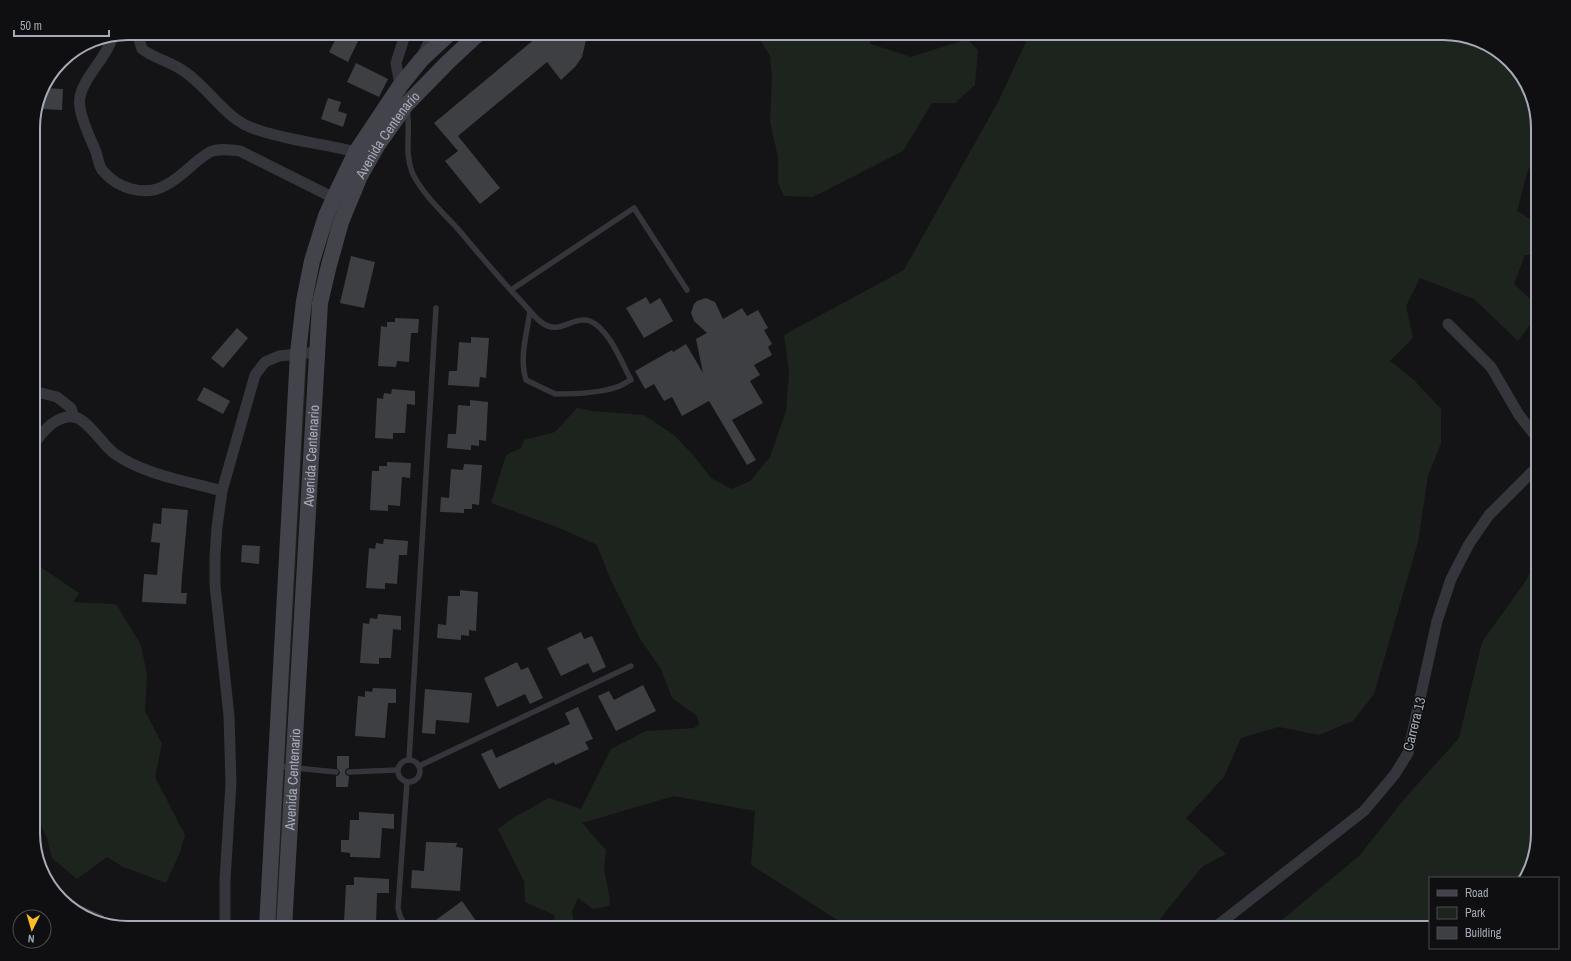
<svg xmlns="http://www.w3.org/2000/svg" width="1571" height="961" font-family="'Archivo Narrow',sans-serif">
	<style>
		.green { fill: #1c241d }
		.building { fill: #3e3f43 }
		.lines { fill: none; stroke-linecap: round; stroke-linejoin: round }
		.service { stroke: #35363b; stroke-width: 5.5 }
		.minor { stroke: #35363b; stroke-width: 11 }
		.secondary { stroke: #43444b; stroke-width: 16 }
		.labels { text-anchor: middle; stroke-width: 3; stroke-linejoin: round; paint-order: stroke }
		.street-label { font-size: 14px; fill: #a5aab7; stroke: #0f0f11 }
		.rim { fill: none; stroke: #a5aab7; stroke-width: 2 }
	</style>
	<rect width="100%" height="100%" fill="#141416"/>
	<g class="green">
		<polygon points="756,33 869,33 871,44 911,57 967,39 978,50 975,85 955,103 932,103 903,151 813,197 784,196 778,183 778,157 770,122 772,77 770,56"/>
		<polygon points="1030,33 1443,33 1491,46 1525,80 1538,122 1538,163 1530,166 1526,177 1517,211 1538,224 1538,255 1525,255 1514,284 1538,306 1538,314 1518,341 1474,299 1420,278 1406,306 1413,338 1390,361 1414,380 1441,409 1441,443 1428,476 1418,542 1374,694 1353,721 1319,735 1279,727 1241,738 1224,777 1186,818 1226,854 1202,867 1159,920 1146,928 850,928 751,865 755,811 674,796 582,823 606,850 604,869 610,900 609,906 593,909 578,898 572,912 575,928 556,928 554,915 525,902 524,881 498,829 513,818 549,798 581,809 611,749 646,731 694,728 699,724 697,716 672,698 661,669 640,639 610,578 597,545 557,527 491,503 506,455 521,448 524,440 555,432 577,408 592,411 644,415 674,435 694,456 711,478 732,489 750,481 770,457 786,411 789,372 784,335 904,270 999,100"/>
		<polygon points="305,358 307,359 276,928 274,928"/>
		<polygon points="1538,557 1538,833 1526,878 1430,878 1430,928 1272,928 1359,856 1405,798 1459,738 1482,642 1525,582"/>
		<polygon points="33,562 79,593 73,602 116,604 141,645 147,675 145,711 162,744 155,777 185,835 179,855 166,883 123,867 107,857 77,879 52,858 47,838 35,812 33,810"/>
	</g>
	<g class="building">
		<polygon points="339,33 362,33 348,62 329,52"/>
		<polygon points="542,33 585,33 586,40 582,57 575,67 561,80 547,62 458,136 500,188 480,204 445,161 458,151 434,123"/>
		<polygon points="356,63 388,79 379,97 347,82"/>
		<polygon points="43,88 63,89 62,110 41,109"/>
		<polygon points="328,98 341,102 338,111 347,114 343,127 321,119"/>
		<polygon points="351,256 375,262 364,308 340,303"/>
		<polygon points="646,297 650,304 660,298 673,321 644,338 626,308"/>
		<polygon points="706,298 715,302 723,319 742,308 747,316 758,310 768,328 764,330 772,344 768,347 772,355 754,365 760,375 750,381 763,403 732,420 756,460 747,465 709,401 682,416 672,397 664,401 654,384 645,389 635,371 672,350 673,352 686,344 703,373 696,339 707,333 694,321 691,313 694,304 697,301"/>
		<polygon points="395,318 419,319 418,333 411,333 409,362 397,361 396,367 378,366 381,326 387,327 387,322 395,322"/>
		<polygon points="237,328 248,338 223,368 211,358"/>
		<polygon points="471,337 489,338 486,378 480,377 479,387 448,385 449,371 457,371 459,342 471,343"/>
		<polygon points="204,387 230,401 223,414 197,400"/>
		<polygon points="392,389 415,391 415,405 407,404 405,433 393,433 393,439 375,438 377,398 383,399 384,393 391,394"/>
		<polygon points="470,400 488,402 486,441 479,440 479,446 471,445 471,450 447,448 448,434 456,434 458,405 470,406"/>
		<polygon points="387,462 411,463 410,478 402,477 400,506 388,505 388,511 370,510 372,471 379,471 379,466 387,466"/>
		<polygon points="464,464 482,465 479,505 472,504 472,509 464,509 464,513 440,512 441,497 449,498 451,469 463,470"/>
		<polygon points="162,508 188,510 182,576 181,593 187,593 186,604 142,602 144,574 157,575 160,543 151,542 153,523 161,524"/>
		<polygon points="384,539 408,541 407,555 399,555 397,584 385,583 385,589 366,588 369,548 375,549 376,543 383,544"/>
		<polygon points="242,545 260,546 259,564 241,562"/>
		<polygon points="460,590 478,592 476,631 469,630 469,636 461,635 461,640 437,638 438,624 446,625 448,596 460,596"/>
		<polygon points="378,614 401,616 401,630 393,629 391,658 379,658 379,664 360,663 363,623 369,624 370,618 377,619"/>
		<polygon points="581,632 584,639 592,636 606,667 593,673 588,663 561,676 547,648"/>
		<polygon points="517,662 521,670 528,667 543,698 530,704 525,694 497,707 484,678"/>
		<polygon points="643,685 656,711 616,731 598,696 609,691 614,700"/>
		<polygon points="373,688 396,689 396,703 388,703 385,738 355,736 358,696 365,697 365,691 372,692"/>
		<polygon points="425,689 472,693 469,723 436,720 435,734 422,733"/>
		<polygon points="578,707 593,739 585,742 589,749 555,765 554,762 499,789 481,754 492,749 496,758 570,724 565,713"/>
		<polygon points="337,756 349,756 349,768 346,769 345,772 346,775 349,776 348,787 336,787 336,776 339,775 340,772 337,768"/>
		<polygon points="359,812 394,814 394,829 382,828 380,858 350,857 350,853 341,852 341,840 349,840 350,820 359,820"/>
		<polygon points="426,842 457,843 456,847 463,848 460,891 411,888 412,870 424,871"/>
		<polygon points="354,877 389,879 389,893 377,893 376,924 344,922 346,885 354,885"/>
		<polygon points="462,901 481,928 425,928"/>
	</g>
	<g class="lines">
		<g class="service">
			<path d="M407,110C411,131 404,151 412,172C420,191 444,214 458,229C478,253 498,277 520,300C527,307 533,316 541,322C560,337 572,315 590,321C609,329 622,363 631,380C626,382 622,386 617,387C600,393 572,394 555,394L526,380C519,358 527,333 530,311"/>
			<polyline points="511,290 634,208 687,290"/>
			<circle cx="409" cy="771" r="11"/>
			<polyline points="409,760 436,308"/>
			<polyline points="276,766 336,772"/>
			<polyline points="419,766 631,666"/>
			<polyline points="349,772 397,770"/>
			<polyline points="406,928 400,916 398,908 407,782"/>
		</g>
		<g class="minor">
			<path d="M139,33V39L142,49C155,59 172,62 185,72C210,89 225,119 255,129C288,141 322,143 356,152"/>
			<path d="M113,36C107,58 84,76 80,97C77,112 90,137 96,152C98,158 99,167 103,171C118,189 146,197 166,185C182,177 194,161 210,152C219,148 230,150 240,151L334,198"/>
			<polyline points="422,56 433,33"/>
			<polyline points="401,90 396,63 404,38 403,33"/>
			<polyline points="1448,324 1491,367 1519,415 1538,439"/>
			<polyline points="33,391 57,397 71,408 74,417"/>
			<path d="M33,445C43,432 55,415 74,417C88,419 103,446 115,454C145,475 187,481 222,491"/>
			<polyline points="75,909 100,920"/>
			<polyline points="225,928 225,880 231,783 229,716 215,585 215,556 217,527 222,491 255,375 265,362 279,356 318,352"/>
			<polyline points="1214,928 1364,811 1395,774 1408,753 1437,621 1451,579 1469,544 1489,515 1538,466"/>
		</g>
		<g class="secondary">
			<polyline points="267,928 298,353 304,301 312,261 326,216 334,198 356,152 400,86 421,60 450,33"/>
			<path id="s1" d="M284,928L320,303L329,265L341,222L360,176L377,146L406,105L448,62L479,33"/>
		</g>
	</g>
	<g class="labels">
		<g class="street-label">
			<text dy="5" stroke="none"><textPath href="#s1" startOffset="809">Avenida Centenario</textPath></text>
			<text dy="5" stroke="none"><textPath href="#s1" startOffset="473">Avenida Centenario</textPath></text>
			<text transform="translate(1414 724) rotate(-76)" y="5">Carrera 13</text>
			<text dy="5" stroke="none"><textPath href="#s1" startOffset="149">Avenida Centenario</textPath></text>
		</g>
	</g>
	<path d="M0 0H1571V961H0ZM128 40H1443A88 88 0 0 1 1531 128V833A88 88 0 0 1 1443 921H128A88 88 0 0 1 40 833V128A88 88 0 0 1 128 40Z" fill="#0f0f11" fill-rule="evenodd"/>
	<path class="rim" d="M128 40H1443A88 88 0 0 1 1531 128V833A88 88 0 0 1 1443 921H128A88 88 0 0 1 40 833V128A88 88 0 0 1 128 40Z"/>
	<rect x="1429" y="877" width="130" height="72" fill="#0f0f11" stroke="#4b4d53"/>
	<rect x="1437" y="890" width="20" height="6" fill="#43444b" stroke="#4b4d53"/>
	<text x="1465" y="897" font-size="12" fill="#a5aab7">Road</text>
	<rect x="1437" y="907" width="20" height="12" fill="#1c241d" stroke="#4b4d53"/>
	<text x="1465" y="917" font-size="12" fill="#a5aab7">Park</text>
	<rect x="1437" y="927" width="20" height="12" fill="#3e3f43" stroke="#4b4d53"/>
	<text x="1465" y="937" font-size="12" fill="#a5aab7">Building</text>
	<g transform="translate(32 929) rotate(185)"><circle r="19" fill="#0f0f11" stroke="#4b4d53"/>
	<path d="M0-3L7 15L0 10L-7 15Z" fill="#fdbb25"/>
	<text y="-6" font-size="11" font-weight="bold" text-anchor="middle" fill="#a5aab7">N</text>
	</g>
	<path d="M14 30v6h95v-6" fill="none" stroke="#a5aab7" stroke-width="2"/>
	<text x="20" y="30" font-size="12" fill="#a5aab7" stroke="#0f0f11" stroke-width="3" paint-order="stroke">50 m</text>
</svg>
